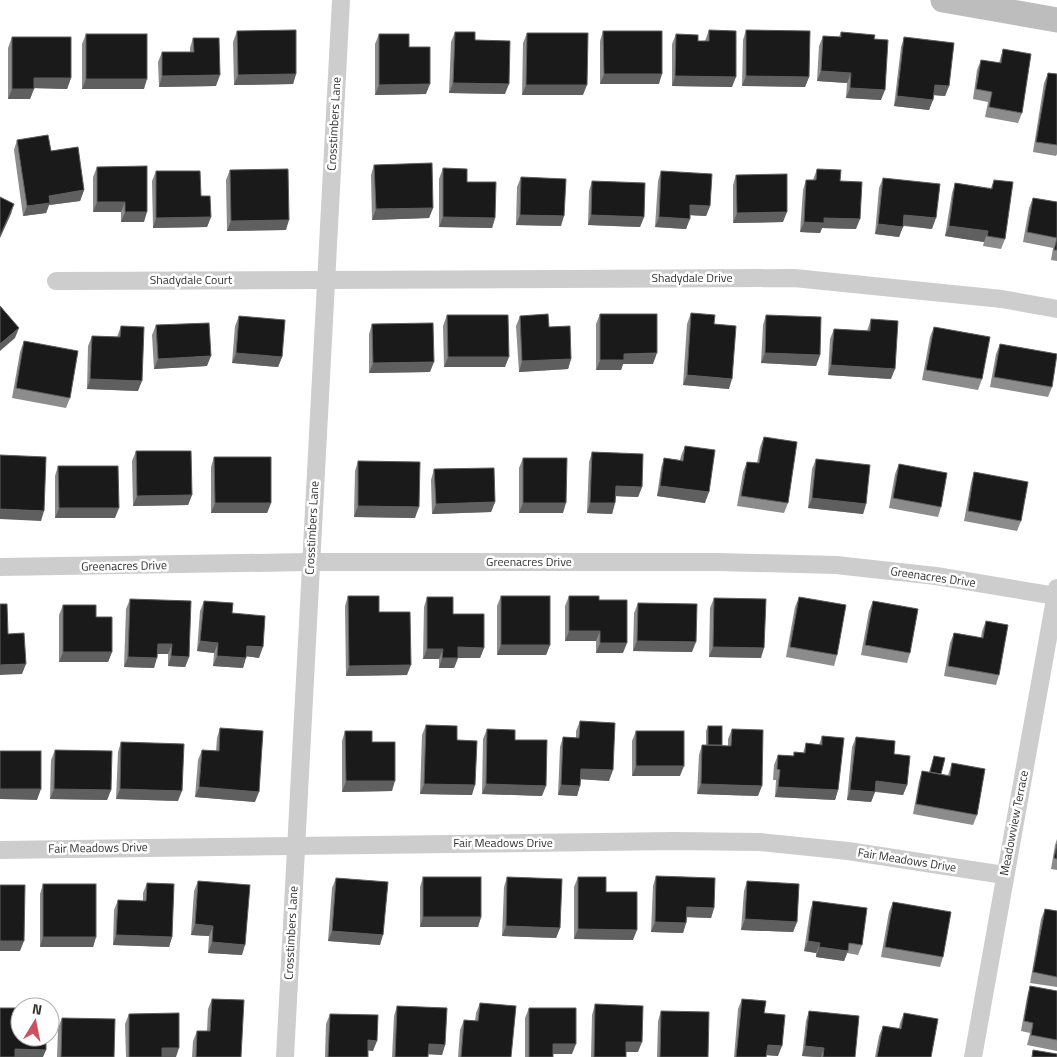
<svg xmlns="http://www.w3.org/2000/svg" width="1057" height="1057" font-family="'Titillium Web',sans-serif">
	<style>
		.lines { fill: none; stroke-linecap: round; stroke-linejoin: round }
		.minor { stroke: #cdcdcd; stroke-width: 18 }
		.secondary { stroke: #bdbdbd; stroke-width: 25 }
		.wall { fill: #8c8c8c }
		.shaded-wall { fill: #5f5f5f }
		.building { fill: #1a1a1a; stroke: #5f5f5f }
		.labels { text-anchor: middle; stroke-width: 5; stroke-linejoin: round; paint-order: stroke }
		.street-label { font-size: 12px; fill: #333; stroke: #fff }
	</style>
	<rect width="100%" height="100%" fill="#fff"/>
	<g class="lines">
		<g class="minor">
			<polyline points="56,281 794,278 1002,299 1057,309"/>
			<polyline points="0,567 310,562 718,562 836,565 936,576 1056,596"/>
			<polyline points="0,850 674,841 760,842 848,851 1004,875"/>
			<polyline points="285,1057 341,0"/>
			<polyline points="973,1057 1057,588"/>
		</g>
		<polyline class="secondary" points="943,0 1057,20"/>
	</g>
	<g class="wall">
		<polygon points="709,30 732,87 672,86 672,44 676,34 698,41 705,41"/>
		<polygon points="746,30 809,77 805,87 742,86 743,40"/>
		<polygon points="237,31 296,74 293,84 234,85 233,42"/>
		<polygon points="603,31 659,84 600,84 600,41"/>
		<polygon points="455,32 475,40 505,94 449,93 451,42"/>
		<polygon points="841,32 874,39 881,100 846,98 847,83 817,81 819,46 823,36 839,37"/>
		<polygon points="527,33 583,95 522,95 523,43"/>
		<polygon points="86,34 144,89 82,89 82,44"/>
		<polygon points="379,34 409,47 426,94 375,95 375,44"/>
		<polygon points="12,37 71,78 67,89 34,88 30,99 8,99 8,48"/>
		<polygon points="904,37 949,86 945,96 934,95 929,110 894,106 901,47"/>
		<polygon points="193,38 216,86 159,87 158,62 162,52 190,52 190,48"/>
		<polygon points="1003,49 1022,113 1018,123 985,117 988,102 973,99 977,70 981,60 999,63"/>
		<polygon points="1048,73 1057,74 1057,154 1056,156 1033,152 1044,83"/>
		<polygon points="17,140 51,151 84,190 80,201 49,205 46,213 23,216 14,150"/>
		<polygon points="374,165 433,208 429,218 372,220 371,175"/>
		<polygon points="97,167 144,222 121,222 121,212 93,212 93,177"/>
		<polygon points="443,168 467,182 495,218 492,228 439,227 439,179"/>
		<polygon points="817,169 840,181 856,229 822,228 820,233 800,232 803,190 806,180 813,180"/>
		<polygon points="230,170 286,230 227,231 226,180"/>
		<polygon points="156,171 211,217 207,227 153,228 152,181"/>
		<polygon points="661,171 710,206 706,216 690,215 686,229 655,227 658,181"/>
		<polygon points="736,175 783,222 733,223 733,185"/>
		<polygon points="521,177 561,226 516,225 517,187"/>
		<polygon points="883,178 932,229 903,226 899,237 875,234 879,188"/>
		<polygon points="994,180 1005,239 1001,249 983,246 984,242 945,236 952,193 955,183 991,188"/>
		<polygon points="592,181 644,217 640,227 588,225 589,191"/>
		<polygon points="1033,198 1057,202 1057,261 1051,260 1053,248 1023,242 1029,208"/>
		<polygon points="691,313 714,324 729,389 683,385 687,324"/>
		<polygon points="600,314 653,364 623,364 621,370 596,370 596,324"/>
		<polygon points="447,315 505,367 444,367 443,326"/>
		<polygon points="766,315 820,355 816,366 761,363 763,325"/>
		<polygon points="239,316 282,357 278,367 232,363 235,326"/>
		<polygon points="520,316 549,327 571,359 568,369 519,372 516,326"/>
		<polygon points="871,319 891,379 828,375 830,339 834,329 867,331"/>
		<polygon points="372,324 430,372 369,373 369,334"/>
		<polygon points="156,325 207,366 154,369 152,335"/>
		<polygon points="121,326 138,391 87,389 88,346 92,336 117,337"/>
		<polygon points="934,327 982,379 978,390 922,380 930,337"/>
		<polygon points="24,341 70,398 66,408 12,398 20,352"/>
		<polygon points="1000,344 1052,387 1048,397 990,387 996,354"/>
		<polygon points="764,437 788,503 784,513 737,506 743,472 747,462 757,463 760,447"/>
		<polygon points="685,446 705,503 657,496 661,468 664,458 680,460 681,456"/>
		<polygon points="136,451 192,495 188,505 133,506 132,461"/>
		<polygon points="592,452 642,487 638,497 616,496 615,503 612,514 587,513 589,462"/>
		<polygon points="214,457 271,503 267,513 211,513 211,467"/>
		<polygon points="523,458 563,513 519,513 519,468"/>
		<polygon points="816,459 866,504 863,514 808,508 812,469"/>
		<polygon points="358,461 415,518 354,517 355,471"/>
		<polygon points="899,464 941,507 938,517 889,508 895,474"/>
		<polygon points="58,466 115,518 55,518 55,476"/>
		<polygon points="434,469 495,502 491,512 432,514 431,480"/>
		<polygon points="974,472 1021,521 1017,531 964,521 971,483"/>
		<polygon points="348,596 379,612 407,675 346,676 345,606"/>
		<polygon points="501,596 550,645 546,655 497,655 497,606"/>
		<polygon points="569,596 599,600 623,653 596,653 596,641 565,641 565,606"/>
		<polygon points="427,597 453,614 484,648 480,658 458,658 454,668 439,668 439,659 423,659 424,607"/>
		<polygon points="799,597 837,655 834,666 786,657 795,607"/>
		<polygon points="714,598 761,658 709,657 710,608"/>
		<polygon points="130,599 189,657 185,667 168,666 168,654 157,654 154,668 124,667 126,609"/>
		<polygon points="204,601 232,613 259,658 246,656 243,668 213,666 214,653 197,651 200,611"/>
		<polygon points="873,601 910,653 907,663 861,655 869,611"/>
		<polygon points="638,603 692,652 633,651 634,613"/>
		<polygon points="63,605 96,617 112,652 108,662 59,662 59,615"/>
		<polygon points="986,621 999,675 996,685 944,676 950,643 954,633 981,638 982,631"/>
		<polygon points="580,721 609,781 581,779 577,796 558,795 560,747 563,737 576,738 576,731"/>
		<polygon points="426,725 457,740 472,795 420,794 422,735"/>
		<polygon points="708,726 722,746 728,746 728,739 732,729 758,796 697,794 699,755 702,745 706,745 706,731"/>
		<polygon points="220,728 255,802 195,797 198,760 202,750 216,751 217,738"/>
		<polygon points="487,729 515,740 542,796 482,794 483,739"/>
		<polygon points="345,731 372,742 392,791 342,792 342,741"/>
		<polygon points="636,731 680,776 632,776 632,741"/>
		<polygon points="822,736 838,790 835,800 775,797 776,780 773,780 774,765 778,755 793,756 794,752 803,753 806,743 819,745"/>
		<polygon points="856,737 907,785 903,795 875,792 871,802 847,800 852,747"/>
		<polygon points="121,742 178,801 116,799 118,752"/>
		<polygon points="55,750 111,790 107,800 50,799 51,760"/>
		<polygon points="934,756 941,774 948,775 952,763 977,815 973,825 913,814 919,781 922,771 929,772"/>
		<polygon points="1057,839 1057,870 1051,869 1055,845"/>
		<polygon points="656,876 714,908 711,918 687,917 686,923 683,933 651,932 653,886"/>
		<polygon points="423,877 481,917 478,927 420,927 420,887"/>
		<polygon points="507,877 560,928 556,938 502,936 504,887"/>
		<polygon points="578,877 606,892 633,940 574,939 574,887"/>
		<polygon points="336,878 380,945 328,941 332,888"/>
		<polygon points="198,881 242,955 208,953 209,936 191,935 194,891"/>
		<polygon points="747,881 797,922 793,932 741,930 744,891"/>
		<polygon points="147,883 172,937 169,947 113,945 114,910 118,900 143,901 143,893"/>
		<polygon points="43,884 96,937 93,947 40,947 40,894"/>
		<polygon points="813,901 862,945 858,955 847,953 844,961 816,957 816,953 804,951 810,911"/>
		<polygon points="893,902 943,957 940,967 881,957 889,912"/>
		<polygon points="1045,909 1057,911 1057,987 1030,983 1041,919"/>
		<polygon points="1030,986 1057,991 1057,1051 1027,1045 1030,1033 1021,1031 1027,997"/>
		<polygon points="212,999 241,1057 192,1057 193,1041 197,1031 207,1031 208,1009"/>
		<polygon points="742,999 778,1056 767,1055 766,1057 734,1057 738,1009"/>
		<polygon points="480,1003 511,1057 458,1057 460,1030 464,1020 475,1021 476,1013"/>
		<polygon points="595,1004 638,1052 626,1052 626,1057 591,1057 592,1015"/>
		<polygon points="397,1006 445,1045 442,1055 428,1054 428,1057 392,1057 394,1016"/>
		<polygon points="529,1008 572,1054 553,1054 553,1057 525,1057 525,1018"/>
		<polygon points="661,1011 708,1057 657,1057 658,1021"/>
		<polygon points="809,1011 855,1057 813,1057 802,1056 806,1021"/>
		<polygon points="904,1013 931,1057 875,1057 879,1036 883,1026 899,1028 900,1023"/>
		<polygon points="129,1014 176,1057 126,1057 125,1024"/>
		<polygon points="330,1014 373,1051 368,1050 368,1057 325,1057 326,1024"/>
		<polygon points="62,1018 114,1057 57,1057 58,1028"/>
	</g>
	<g class="shaded-wall">
		<polygon points="821,71 851,73 847,83 817,81"/>
		<polygon points="296,74 293,84 234,85 238,75"/>
		<polygon points="604,74 662,74 659,84 600,84"/>
		<polygon points="220,75 216,86 159,87 162,76"/>
		<polygon points="675,76 736,77 732,87 672,86"/>
		<polygon points="746,76 809,77 805,87 742,86"/>
		<polygon points="34,78 71,78 67,89 30,88"/>
		<polygon points="86,79 147,79 144,89 82,89"/>
		<polygon points="453,83 509,84 505,94 449,93"/>
		<polygon points="430,84 426,94 375,95 379,85"/>
		<polygon points="526,85 587,85 583,95 522,95"/>
		<polygon points="935,85 949,86 945,96 932,95"/>
		<polygon points="850,88 885,90 881,100 846,98"/>
		<polygon points="12,89 34,89 30,99 8,99"/>
		<polygon points="897,96 933,100 929,110 894,106"/>
		<polygon points="84,190 80,201 49,205 46,213 23,216 27,206 49,196"/>
		<polygon points="97,202 125,202 121,212 93,212"/>
		<polygon points="14,204 11,214 0,238 0,236"/>
		<polygon points="690,205 710,206 706,216 687,215"/>
		<polygon points="433,208 429,218 372,220 376,209"/>
		<polygon points="125,212 147,212 144,222 121,222"/>
		<polygon points="787,212 783,222 733,223 737,213"/>
		<polygon points="520,215 564,216 561,226 516,225"/>
		<polygon points="591,215 644,217 640,227 588,225"/>
		<polygon points="904,215 936,218 932,229 901,225"/>
		<polygon points="211,217 207,227 153,228 156,218"/>
		<polygon points="443,217 495,218 492,228 439,227"/>
		<polygon points="659,217 690,219 686,229 655,227"/>
		<polygon points="824,218 860,219 856,229 822,228 820,233 800,232 804,222"/>
		<polygon points="289,220 286,230 227,231 231,221"/>
		<polygon points="878,224 903,227 899,237 875,234"/>
		<polygon points="949,226 988,231 984,242 945,236"/>
		<polygon points="19,328 15,338 0,351 0,344"/>
		<polygon points="236,353 282,357 278,367 232,363"/>
		<polygon points="657,353 653,364 623,364 621,370 596,370 600,360 624,354"/>
		<polygon points="765,353 820,355 816,366 761,363"/>
		<polygon points="211,356 207,366 154,369 158,359"/>
		<polygon points="448,357 509,357 505,367 444,367"/>
		<polygon points="571,359 568,369 519,372 522,361"/>
		<polygon points="434,362 430,372 369,373 373,363"/>
		<polygon points="831,365 895,369 891,379 828,375"/>
		<polygon points="687,375 732,379 729,389 683,385"/>
		<polygon points="90,379 142,381 138,391 87,389"/>
		<polygon points="616,486 642,487 638,497 612,496"/>
		<polygon points="660,486 709,492 705,503 657,496"/>
		<polygon points="192,495 188,505 133,506 137,496"/>
		<polygon points="812,498 866,504 863,514 808,508"/>
		<polygon points="495,502 491,512 432,514 436,504"/>
		<polygon points="215,503 271,503 267,513 211,513"/>
		<polygon points="523,503 566,503 563,513 519,513"/>
		<polygon points="590,503 615,503 612,514 587,513"/>
		<polygon points="358,506 419,507 415,518 354,517"/>
		<polygon points="59,508 119,508 115,518 55,518"/>
		<polygon points="0,509 44,511 41,521 0,519"/>
		<polygon points="569,631 600,631 596,641 565,641"/>
		<polygon points="200,641 218,643 214,653 197,651"/>
		<polygon points="637,641 696,642 692,652 633,651"/>
		<polygon points="600,643 627,643 623,653 596,653"/>
		<polygon points="158,644 172,644 168,654 154,654"/>
		<polygon points="501,645 550,645 546,655 497,655"/>
		<polygon points="247,646 263,647 259,658 244,656"/>
		<polygon points="458,647 484,648 480,658 455,658"/>
		<polygon points="713,647 764,648 761,658 709,657"/>
		<polygon points="427,649 443,649 439,659 423,659"/>
		<polygon points="63,652 112,652 108,662 59,662"/>
		<polygon points="171,656 189,657 185,667 168,666"/>
		<polygon points="217,656 246,658 243,668 213,666"/>
		<polygon points="128,657 157,658 154,668 124,667"/>
		<polygon points="442,658 458,658 454,668 439,668"/>
		<polygon points="26,664 22,674 0,675 0,665"/>
		<polygon points="411,665 407,675 346,676 349,666"/>
		<polygon points="636,766 684,766 680,776 632,776"/>
		<polygon points="581,769 613,770 609,781 577,779"/>
		<polygon points="346,781 395,781 392,791 342,792"/>
		<polygon points="876,781 907,785 903,795 872,791"/>
		<polygon points="424,784 475,785 472,795 420,794"/>
		<polygon points="486,784 546,786 542,796 482,794"/>
		<polygon points="701,784 762,786 758,796 697,794"/>
		<polygon points="561,785 580,786 577,796 558,795"/>
		<polygon points="199,787 259,792 255,802 195,797"/>
		<polygon points="778,787 838,790 835,800 775,797"/>
		<polygon points="0,789 41,789 37,800 0,799"/>
		<polygon points="54,789 111,790 107,800 50,799"/>
		<polygon points="120,789 182,791 178,801 116,799"/>
		<polygon points="850,790 875,792 871,802 847,800"/>
		<polygon points="687,907 714,908 711,918 683,917"/>
		<polygon points="423,917 481,917 478,927 420,927"/>
		<polygon points="745,919 797,922 793,932 741,930"/>
		<polygon points="655,922 686,923 683,933 651,932"/>
		<polygon points="195,924 213,926 209,936 191,935"/>
		<polygon points="506,926 560,928 556,938 502,936"/>
		<polygon points="578,929 637,930 633,940 574,939"/>
		<polygon points="332,931 383,935 380,945 328,941"/>
		<polygon points="116,935 172,937 169,947 113,945"/>
		<polygon points="43,937 96,937 93,947 40,947"/>
		<polygon points="0,941 24,941 20,951 0,951"/>
		<polygon points="808,941 820,943 816,953 804,951"/>
		<polygon points="212,942 245,945 242,955 208,953"/>
		<polygon points="819,947 848,951 844,961 816,957"/>
		<polygon points="368,1040 377,1041 373,1051 364,1050"/>
		<polygon points="626,1042 642,1042 638,1052 622,1052"/>
		<polygon points="429,1044 445,1045 442,1055 425,1054"/>
		<polygon points="553,1044 576,1044 572,1054 549,1054"/>
		<polygon points="768,1045 782,1046 778,1056 764,1055"/>
		<polygon points="805,1046 824,1048 821,1057 802,1056"/>
		<polygon points="162,1048 179,1048 176,1057 159,1057"/>
		<polygon points="15,1049 46,1050 43,1057 12,1057"/>
	</g>
	<g class="building">
		<polygon points="296,30 296,74 238,75 237,31"/>
		<polygon points="709,30 736,31 736,77 675,76 676,34 698,35 698,41 709,41"/>
		<polygon points="746,30 810,31 809,77 746,76"/>
		<polygon points="603,31 662,31 662,74 604,74"/>
		<polygon points="455,32 475,32 475,40 510,41 509,84 453,83"/>
		<polygon points="841,32 875,35 874,39 888,40 885,90 850,88 851,73 821,71 823,36 841,37"/>
		<polygon points="527,33 588,33 587,85 526,85"/>
		<rect x="86" y="34" width="61" height="45"/>
		<polygon points="379,34 409,34 409,47 430,47 430,84 379,85"/>
		<polygon points="12,37 71,37 71,78 34,78 34,89 12,89"/>
		<polygon points="904,37 954,43 949,86 935,85 933,100 897,96"/>
		<polygon points="193,38 219,38 220,75 162,76 162,52 194,52"/>
		<polygon points="1003,49 1031,54 1022,113 989,107 992,92 976,89 981,60 1001,63"/>
		<polygon points="1048,73 1057,74 1057,145 1036,142"/>
		<polygon points="48,135 51,151 78,147 84,190 49,196 50,203 27,206 17,140"/>
		<polygon points="432,163 433,208 376,209 374,165"/>
		<polygon points="147,166 147,212 125,212 125,202 97,202 97,167"/>
		<polygon points="443,168 467,169 467,182 496,182 495,218 443,217"/>
		<polygon points="288,169 289,220 231,221 230,170"/>
		<polygon points="817,169 841,170 840,181 862,182 860,219 824,218 824,223 804,222 806,180 816,180"/>
		<polygon points="156,171 200,171 201,196 210,196 211,217 156,218"/>
		<polygon points="661,171 712,174 710,206 690,205 690,219 659,217"/>
		<polygon points="787,174 787,212 737,213 736,175"/>
		<polygon points="521,177 566,179 564,216 520,215"/>
		<polygon points="883,178 940,184 936,218 904,215 903,227 878,224"/>
		<polygon points="994,180 1013,182 1005,239 987,236 988,231 949,226 955,183 992,189"/>
		<polygon points="592,181 645,183 644,217 591,215"/>
		<polygon points="0,197 14,204 0,236"/>
		<polygon points="1033,198 1057,202 1057,250 1054,250 1057,238 1027,232"/>
		<polygon points="0,306 19,328 0,344"/>
		<polygon points="691,313 715,315 714,324 736,326 732,379 687,375"/>
		<polygon points="548,314 549,327 570,326 571,359 522,361 520,316"/>
		<polygon points="600,314 657,314 657,353 624,354 624,360 600,360"/>
		<polygon points="447,315 508,315 509,357 448,357"/>
		<polygon points="766,315 821,317 820,355 765,353"/>
		<polygon points="239,316 285,320 282,357 236,353"/>
		<polygon points="871,319 898,321 895,369 831,365 834,329 870,331"/>
		<polygon points="209,323 211,356 158,359 156,325"/>
		<polygon points="433,323 434,362 373,363 372,324"/>
		<polygon points="121,326 144,327 142,381 90,379 92,336 120,337"/>
		<polygon points="934,327 990,337 982,379 926,370"/>
		<polygon points="24,341 78,351 70,398 16,388"/>
		<polygon points="1000,344 1057,354 1052,387 994,377"/>
		<polygon points="764,437 797,442 788,503 741,496 747,462 759,463"/>
		<polygon points="685,446 715,450 709,492 660,486 664,458 683,461"/>
		<polygon points="136,451 191,451 192,495 137,496"/>
		<polygon points="592,452 643,454 642,487 616,486 615,503 590,503"/>
		<polygon points="0,455 46,457 44,511 0,509"/>
		<polygon points="214,457 271,457 271,503 215,503"/>
		<polygon points="523,458 567,458 566,503 523,503"/>
		<polygon points="816,459 870,465 866,504 812,498"/>
		<polygon points="358,461 420,462 419,507 358,506"/>
		<polygon points="899,464 947,473 941,507 893,498"/>
		<polygon points="58,466 118,466 119,508 59,508"/>
		<polygon points="494,468 495,502 436,504 434,469"/>
		<polygon points="974,472 1028,482 1021,521 968,511"/>
		<polygon points="348,596 379,596 379,612 410,612 411,665 349,666"/>
		<rect x="501" y="596" width="49" height="49"/>
		<polygon points="569,596 599,596 599,600 627,600 627,643 600,643 600,631 569,631"/>
		<polygon points="427,597 453,597 453,614 484,614 484,648 458,647 458,658 442,658 443,649 427,649"/>
		<polygon points="799,597 846,605 837,655 790,647"/>
		<polygon points="714,598 766,599 764,648 713,647"/>
		<polygon points="130,599 191,601 189,657 171,656 172,644 158,644 157,658 128,657"/>
		<polygon points="204,601 233,603 232,613 265,616 263,647 247,646 246,658 217,656 218,643 200,641"/>
		<polygon points="873,601 918,609 910,653 865,645"/>
		<polygon points="638,603 697,604 696,642 637,641"/>
		<polygon points="0,604 7,604 8,634 24,633 26,664 0,665"/>
		<polygon points="63,605 96,605 96,617 112,617 112,652 63,652"/>
		<polygon points="986,621 1008,625 999,675 948,666 954,633 983,638"/>
		<polygon points="580,721 615,723 613,770 581,769 580,786 561,785 563,737 579,738"/>
		<polygon points="426,725 457,726 457,740 477,741 475,785 424,784"/>
		<rect x="708" y="726" width="14" height="19"/>
		<polygon points="220,728 263,731 259,792 199,787 202,750 219,751"/>
		<polygon points="487,729 515,730 515,740 547,740 546,786 486,784"/>
		<polygon points="732,729 763,730 762,786 701,784 702,745 731,746"/>
		<polygon points="345,731 372,731 372,742 395,742 395,781 346,781"/>
		<rect x="636" y="731" width="48" height="35"/>
		<polygon points="822,736 844,738 838,790 778,787 780,770 777,769 778,755 794,756 794,752 805,753 806,743 822,745"/>
		<polygon points="856,737 895,741 894,754 910,756 907,785 876,781 875,792 850,790"/>
		<polygon points="121,742 184,744 182,791 120,789"/>
		<polygon points="55,750 112,751 111,790 54,789"/>
		<rect x="0" y="751" width="41" height="38"/>
		<polygon points="934,756 945,758 941,774 930,772"/>
		<polygon points="952,763 985,769 977,815 916,804 922,771 950,776"/>
		<polygon points="1057,844 1057,859 1054,858"/>
		<polygon points="656,876 715,878 714,908 687,907 686,923 655,922"/>
		<rect x="423" y="877" width="58" height="40"/>
		<polygon points="507,877 562,879 560,928 506,926"/>
		<polygon points="578,877 606,877 606,892 637,892 637,930 578,929"/>
		<polygon points="336,878 388,882 383,935 332,931"/>
		<polygon points="198,881 250,885 245,945 212,942 213,926 195,924"/>
		<polygon points="747,881 799,884 797,922 745,919"/>
		<polygon points="147,883 174,884 172,937 116,935 118,900 146,901"/>
		<rect x="43" y="884" width="53" height="53"/>
		<polygon points="0,885 25,885 24,941 0,941"/>
		<polygon points="813,901 867,908 862,945 849,943 848,951 819,947 820,943 808,941"/>
		<polygon points="893,902 951,912 943,957 885,947"/>
		<polygon points="1045,909 1057,911 1057,977 1033,972"/>
		<polygon points="1030,986 1057,991 1057,1040 1031,1035 1033,1023 1024,1021"/>
		<polygon points="212,999 244,1000 241,1057 196,1057 197,1031 210,1031"/>
		<polygon points="742,999 766,1001 764,1013 785,1015 782,1046 768,1045 766,1057 736,1057"/>
		<polygon points="480,1003 516,1006 511,1057 461,1057 464,1020 478,1021"/>
		<polygon points="595,1004 643,1006 642,1042 626,1042 626,1057 594,1057"/>
		<polygon points="397,1006 447,1008 445,1045 429,1044 428,1057 395,1057"/>
		<polygon points="0,1008 20,1008 20,1037 46,1037 46,1050 15,1049 15,1057 0,1057"/>
		<polygon points="529,1008 576,1008 576,1044 553,1044 553,1057 529,1057"/>
		<polygon points="661,1011 709,1012 708,1057 660,1057"/>
		<polygon points="809,1011 859,1016 855,1057 823,1057 824,1048 805,1046"/>
		<polygon points="179,1013 179,1048 162,1048 162,1057 129,1057 129,1014"/>
		<polygon points="904,1013 938,1019 931,1057 877,1057 883,1026 901,1029"/>
		<polygon points="330,1014 378,1015 377,1041 368,1040 368,1057 328,1057"/>
		<polygon points="62,1018 115,1019 114,1057 61,1057"/>
		<polygon points="1033,1050 1057,1054 1057,1057 1032,1057"/>
	</g>
	<g class="labels">
		<g class="street-label">
			<text transform="translate(334 124) rotate(-87)" y="4">Crosstimbers Lane</text>
			<text x="692" y="282">Shadydale Drive</text>
			<text x="191" y="284">Shadydale Court</text>
			<text transform="translate(312 528) rotate(-87)" y="4">Crosstimbers Lane</text>
			<text x="529" y="566">Greenacres Drive</text>
			<text transform="translate(124 566) rotate(-1)" y="4">Greenacres Drive</text>
			<text transform="translate(933 577) rotate(8)" y="4">Greenacres Drive</text>
			<text transform="translate(1014 823) rotate(-79)" y="4">Meadowview Terrace</text>
			<text x="503" y="847">Fair Meadows Drive</text>
			<text transform="translate(98 848) rotate(-1)" y="4">Fair Meadows Drive</text>
			<text transform="translate(907 860) rotate(9)" y="4">Fair Meadows Drive</text>
			<text transform="translate(291 933) rotate(-87)" y="4">Crosstimbers Lane</text>
		</g>
	</g>
	<g transform="translate(35 1022) rotate(10)"><circle r="24" fill="#ffffff" stroke="#adadad"/>
	<path d="M0-4L9 19L0 12L-9 19Z" fill="#d04e60"/>
	<text y="-8" font-size="14" font-weight="bold" text-anchor="middle" fill="#333333">N</text>
	</g>
</svg>
